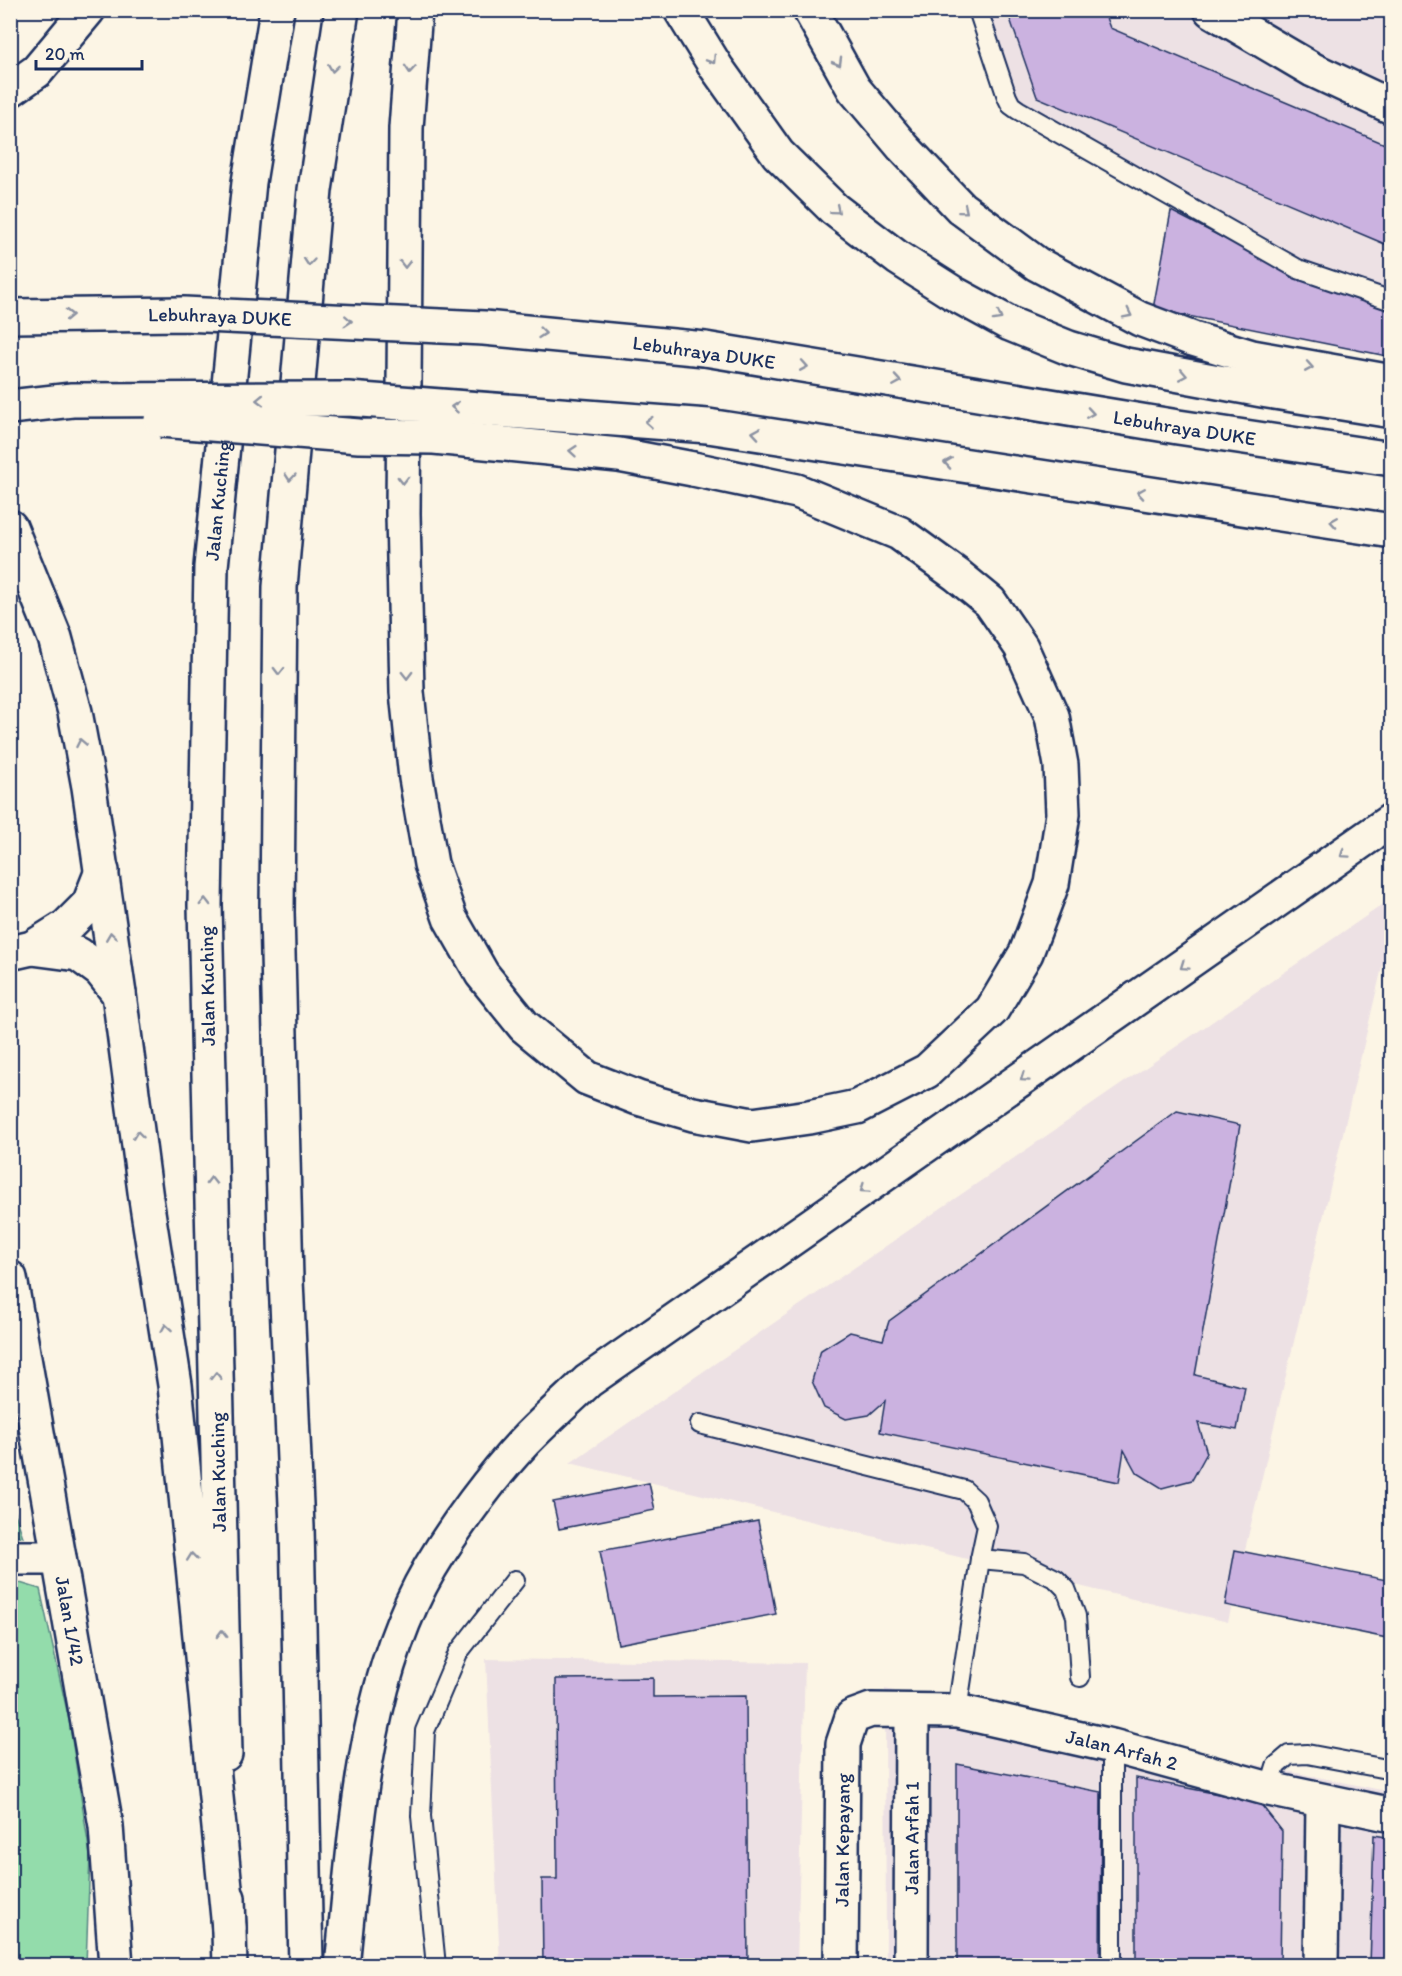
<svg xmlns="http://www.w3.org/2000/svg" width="1402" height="1976" font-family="Itim,sans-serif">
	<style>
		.built { fill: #ede1e4 }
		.green { fill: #93dcab; stroke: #578684; stroke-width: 1.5 }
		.building { fill: #cbb2e0; stroke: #1b2f5e; stroke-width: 1.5 }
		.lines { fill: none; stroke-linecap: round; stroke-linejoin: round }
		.service-casing { stroke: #1b2f5e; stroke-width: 22 }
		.minor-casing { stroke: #1b2f5e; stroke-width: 38 }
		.tertiary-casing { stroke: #1b2f5e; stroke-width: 38 }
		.trunk-casing { stroke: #1b2f5e; stroke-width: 38 }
		.motorway-casing { stroke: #1b2f5e; stroke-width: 38 }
		.service { stroke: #fcf5e5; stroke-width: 18 }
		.minor { stroke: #fcf5e5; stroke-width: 33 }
		.tertiary { stroke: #fcf5e5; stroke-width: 33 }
		.trunk { stroke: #fcf5e5; stroke-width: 33 }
		.motorway { stroke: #fcf5e5; stroke-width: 33 }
		.motorway-bridge-casing { stroke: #1b2f5e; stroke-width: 38; stroke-linecap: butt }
		.motorway-bridge { stroke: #fcf5e5; stroke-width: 33 }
		.oneway { stroke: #8c92a2 }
		.labels { text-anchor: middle; stroke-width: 4.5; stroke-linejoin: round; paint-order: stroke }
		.street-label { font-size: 20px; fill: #1b2f5e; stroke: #fcf5e5 }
	</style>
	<rect width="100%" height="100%" fill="#fcf5e5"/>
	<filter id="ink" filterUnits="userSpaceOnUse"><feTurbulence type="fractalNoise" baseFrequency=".0167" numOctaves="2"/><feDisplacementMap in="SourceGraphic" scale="12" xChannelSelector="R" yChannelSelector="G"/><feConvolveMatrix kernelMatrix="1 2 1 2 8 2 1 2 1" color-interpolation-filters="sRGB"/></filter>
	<g filter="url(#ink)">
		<g class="built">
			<polygon points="968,11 1391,11 1391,311 1288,276 1007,115"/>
			<polygon points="1391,899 1391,929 1228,1622 570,1463"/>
			<polygon points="486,1659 805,1663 797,1965 500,1965"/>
			<polygon points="885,1689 1391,1792 1391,1965 886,1965"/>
		</g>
		<g class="green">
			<polygon points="10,1501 11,1501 23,1537 11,1534"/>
			<polygon points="10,1580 40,1589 69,1720 90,1855 86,1965 11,1965"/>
		</g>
		<g class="building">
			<polygon points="1007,10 1103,10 1110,28 1392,147 1392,247 1037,97"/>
			<polygon points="1171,211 1297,276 1392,310 1392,357 1153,309"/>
			<polygon points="1177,1111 1240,1125 1195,1375 1245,1387 1237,1430 1198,1423 1207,1453 1192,1480 1162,1488 1136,1472 1124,1450 1119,1482 880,1432 885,1401 869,1415 846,1419 824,1408 812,1381 821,1350 850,1332 883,1340 889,1321"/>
			<polygon points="649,1483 655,1510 559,1529 553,1502"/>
			<polygon points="758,1521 776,1614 618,1644 600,1551"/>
			<polygon points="1235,1550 1392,1581 1392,1616 1387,1638 1225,1605"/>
			<polygon points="653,1678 653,1697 746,1696 748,1966 543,1966 542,1879 557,1879 556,1679"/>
			<polygon points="957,1764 1101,1792 1100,1966 957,1966"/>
			<polygon points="1136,1778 1259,1802 1282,1831 1280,1966 1136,1966"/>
			<polygon points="1374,1835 1392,1838 1392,1966 1370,1966"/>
		</g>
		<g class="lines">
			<defs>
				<g id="service">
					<polyline points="978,10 1007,97 1011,105 1018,110 1298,269 1392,301"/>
					<polyline points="700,1424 964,1490 976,1501 987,1526 980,1559 957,1711"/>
					<polyline points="980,1559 1024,1563 1056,1579 1066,1589 1076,1616 1080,1677"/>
					<polyline points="1112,1746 1112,1966"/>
					<polyline points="1269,1789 1276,1766 1289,1755 1307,1754 1392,1770"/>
					<polyline points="436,1966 421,1816 425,1731 458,1653 515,1580"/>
				</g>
				<g id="minor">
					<polyline points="1211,10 1313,70 1392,107"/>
					<polyline points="10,1558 59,1558"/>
					<path id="s1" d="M841,1966L843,1744L852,1717L871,1710L957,1711L1112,1746L1269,1789L1392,1815"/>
					<path id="s2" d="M911,1966L912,1712"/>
					<polyline points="1321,1966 1323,1802"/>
				</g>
				<g id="tertiary">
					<polyline points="32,948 78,954 101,971 119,994"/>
					<polyline points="10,953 32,948 67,926 89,904 102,871"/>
					<path id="s3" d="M10,1278L106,1826L116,1966"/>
				</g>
				<g id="trunk">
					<path id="s4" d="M225,1754L205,905L211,567L249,182L277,10"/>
					<polyline points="228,1898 230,1966"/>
					<polyline points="306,1966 297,1527 286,1280 277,912 280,587 315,190 342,10"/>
				</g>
				<g id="motorway">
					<polyline points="415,10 406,128 403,514 407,692 416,778 431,864 450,918 482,974 524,1026 587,1078 638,1098 693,1114 752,1125 809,1117 857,1107 927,1071 992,1010 1026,953 1052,884 1063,814 1061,765 1052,716 1021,647 990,602 957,575 899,533 797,491 693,469"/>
					<polyline points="681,10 716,67 778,154 834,209 898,258 953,293 1010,324 1069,348 1126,365 1262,390 1392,411"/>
					<polyline points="810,10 854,89 903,147 961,208 1037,264 1140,319 1193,339 1252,357 1392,382"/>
					<polyline points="10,90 37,71 88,10"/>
					<path id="s5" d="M705,349L1178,427L1392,459"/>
					<polyline points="708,426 1392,531"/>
					<polyline points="10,527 55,638 75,712 89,787 119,994 146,1199 175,1385 229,1928"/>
					<path d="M342,1966C356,1834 362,1684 430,1568C455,1526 492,1476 525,1441C545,1420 567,1401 588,1381L1392,820"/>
				</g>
			</defs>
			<use href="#service" class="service-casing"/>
			<use href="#minor" class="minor-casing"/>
			<use href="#tertiary" class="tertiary-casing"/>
			<use href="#trunk" class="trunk-casing"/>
			<use href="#motorway" class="motorway-casing"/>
			<use href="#service" class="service"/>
			<use href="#minor" class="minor"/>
			<use href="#tertiary" class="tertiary"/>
			<use href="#trunk" class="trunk"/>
			<use href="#motorway" class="motorway"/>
			<defs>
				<g id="motorway-bridge">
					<path id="s6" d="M10,316L184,314L484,328L705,349"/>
					<polyline points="10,407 72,400 348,399 708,426"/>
					<polyline points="161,420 359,436 434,437 619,455 693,469"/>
				</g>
			</defs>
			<use href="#motorway-bridge" class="motorway-bridge-casing"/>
			<use href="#motorway-bridge" class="motorway-bridge"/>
		</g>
		<defs><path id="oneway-chevron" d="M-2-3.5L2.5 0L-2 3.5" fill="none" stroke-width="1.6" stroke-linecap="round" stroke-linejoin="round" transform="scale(1.5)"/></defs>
		<g class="oneway">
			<use href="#oneway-chevron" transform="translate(712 60) rotate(57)"/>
			<use href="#oneway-chevron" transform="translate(838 62) rotate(60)"/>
			<use href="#oneway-chevron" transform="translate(333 68) rotate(98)"/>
			<use href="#oneway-chevron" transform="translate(410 69) rotate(94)"/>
			<use href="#oneway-chevron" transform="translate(836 210) rotate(40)"/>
			<use href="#oneway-chevron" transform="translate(964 210) rotate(40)"/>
			<use href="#oneway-chevron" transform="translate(309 262) rotate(95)"/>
			<use href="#oneway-chevron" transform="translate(405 264) rotate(90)"/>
			<use href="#oneway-chevron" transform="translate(1128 314) rotate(27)"/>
			<use href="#oneway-chevron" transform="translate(69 315) rotate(-1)"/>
			<use href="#oneway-chevron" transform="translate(998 317) rotate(29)"/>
			<use href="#oneway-chevron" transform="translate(348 321) rotate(3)"/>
			<use href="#oneway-chevron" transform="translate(542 333) rotate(6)"/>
			<use href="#oneway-chevron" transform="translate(804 366) rotate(10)"/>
			<use href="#oneway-chevron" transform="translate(1309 367) rotate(10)"/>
			<use href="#oneway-chevron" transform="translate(1183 375) rotate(11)"/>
			<use href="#oneway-chevron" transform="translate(897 381) rotate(9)"/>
			<use href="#oneway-chevron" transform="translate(260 400) rotate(179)"/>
			<use href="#oneway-chevron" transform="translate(455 407) rotate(-176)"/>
			<use href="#oneway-chevron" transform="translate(1090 413) rotate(9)"/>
			<use href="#oneway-chevron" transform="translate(649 422) rotate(-176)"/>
			<use href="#oneway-chevron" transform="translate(756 433) rotate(-171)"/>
			<use href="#oneway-chevron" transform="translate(573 451) rotate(-175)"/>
			<use href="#oneway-chevron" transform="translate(948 463) rotate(-171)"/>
			<use href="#oneway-chevron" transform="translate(290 477) rotate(95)"/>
			<use href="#oneway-chevron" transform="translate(403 480) rotate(90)"/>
			<use href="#oneway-chevron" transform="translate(1141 493) rotate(-171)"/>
			<use href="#oneway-chevron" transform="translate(1334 522) rotate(-171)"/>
			<use href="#oneway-chevron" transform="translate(279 671) rotate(91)"/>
			<use href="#oneway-chevron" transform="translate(407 675) rotate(89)"/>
			<use href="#oneway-chevron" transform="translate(81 743) rotate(-101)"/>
			<use href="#oneway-chevron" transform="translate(1344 854) rotate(145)"/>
			<use href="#oneway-chevron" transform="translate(205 902) rotate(-90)"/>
			<use href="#oneway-chevron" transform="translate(111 936) rotate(-98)"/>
			<use href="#oneway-chevron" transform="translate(1184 966) rotate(145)"/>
			<use href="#oneway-chevron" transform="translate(1024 1078) rotate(145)"/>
			<use href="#oneway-chevron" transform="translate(138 1135) rotate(-97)"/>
			<use href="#oneway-chevron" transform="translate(211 1181) rotate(-91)"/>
			<use href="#oneway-chevron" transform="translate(864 1189) rotate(145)"/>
			<use href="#oneway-chevron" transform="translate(166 1328) rotate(-99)"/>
			<use href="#oneway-chevron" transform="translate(216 1376) rotate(-91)"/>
			<use href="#oneway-chevron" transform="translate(192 1557) rotate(-96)"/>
			<use href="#oneway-chevron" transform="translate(222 1634) rotate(-91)"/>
		</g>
	</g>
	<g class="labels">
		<g class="street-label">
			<text dy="7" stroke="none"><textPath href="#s6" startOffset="210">Lebuhraya DUKE</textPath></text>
			<text transform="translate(704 352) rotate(8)" y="7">Lebuhraya DUKE</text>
			<text dy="7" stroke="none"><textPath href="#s5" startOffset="486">Lebuhraya DUKE</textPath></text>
			<text dy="7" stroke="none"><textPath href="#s4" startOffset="1254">Jalan Kuching</textPath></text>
			<text transform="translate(207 986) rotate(-91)" y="7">Jalan Kuching</text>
			<text transform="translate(218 1472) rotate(-91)" y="7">Jalan Kuching</text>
			<text dy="7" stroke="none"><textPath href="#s3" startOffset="348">Jalan 1/42</textPath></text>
			<text dy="7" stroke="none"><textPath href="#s1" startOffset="526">Jalan Arfah 2</textPath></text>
			<text dy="7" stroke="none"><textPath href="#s2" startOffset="128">Jalan Arfah 1</textPath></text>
			<text dy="7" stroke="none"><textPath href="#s1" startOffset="126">Jalan Kepayang</textPath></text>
		</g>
	</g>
	<rect width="1402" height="1976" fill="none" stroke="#fcf5e5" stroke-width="36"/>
	<rect x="18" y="18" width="1366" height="1940" fill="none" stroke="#1b2f5e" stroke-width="2" filter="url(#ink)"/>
	<path d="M36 60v9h106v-9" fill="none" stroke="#1b2f5e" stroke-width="3"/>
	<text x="45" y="60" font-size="18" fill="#1b2f5e" stroke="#fcf5e5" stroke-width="4.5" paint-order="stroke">20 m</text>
</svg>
